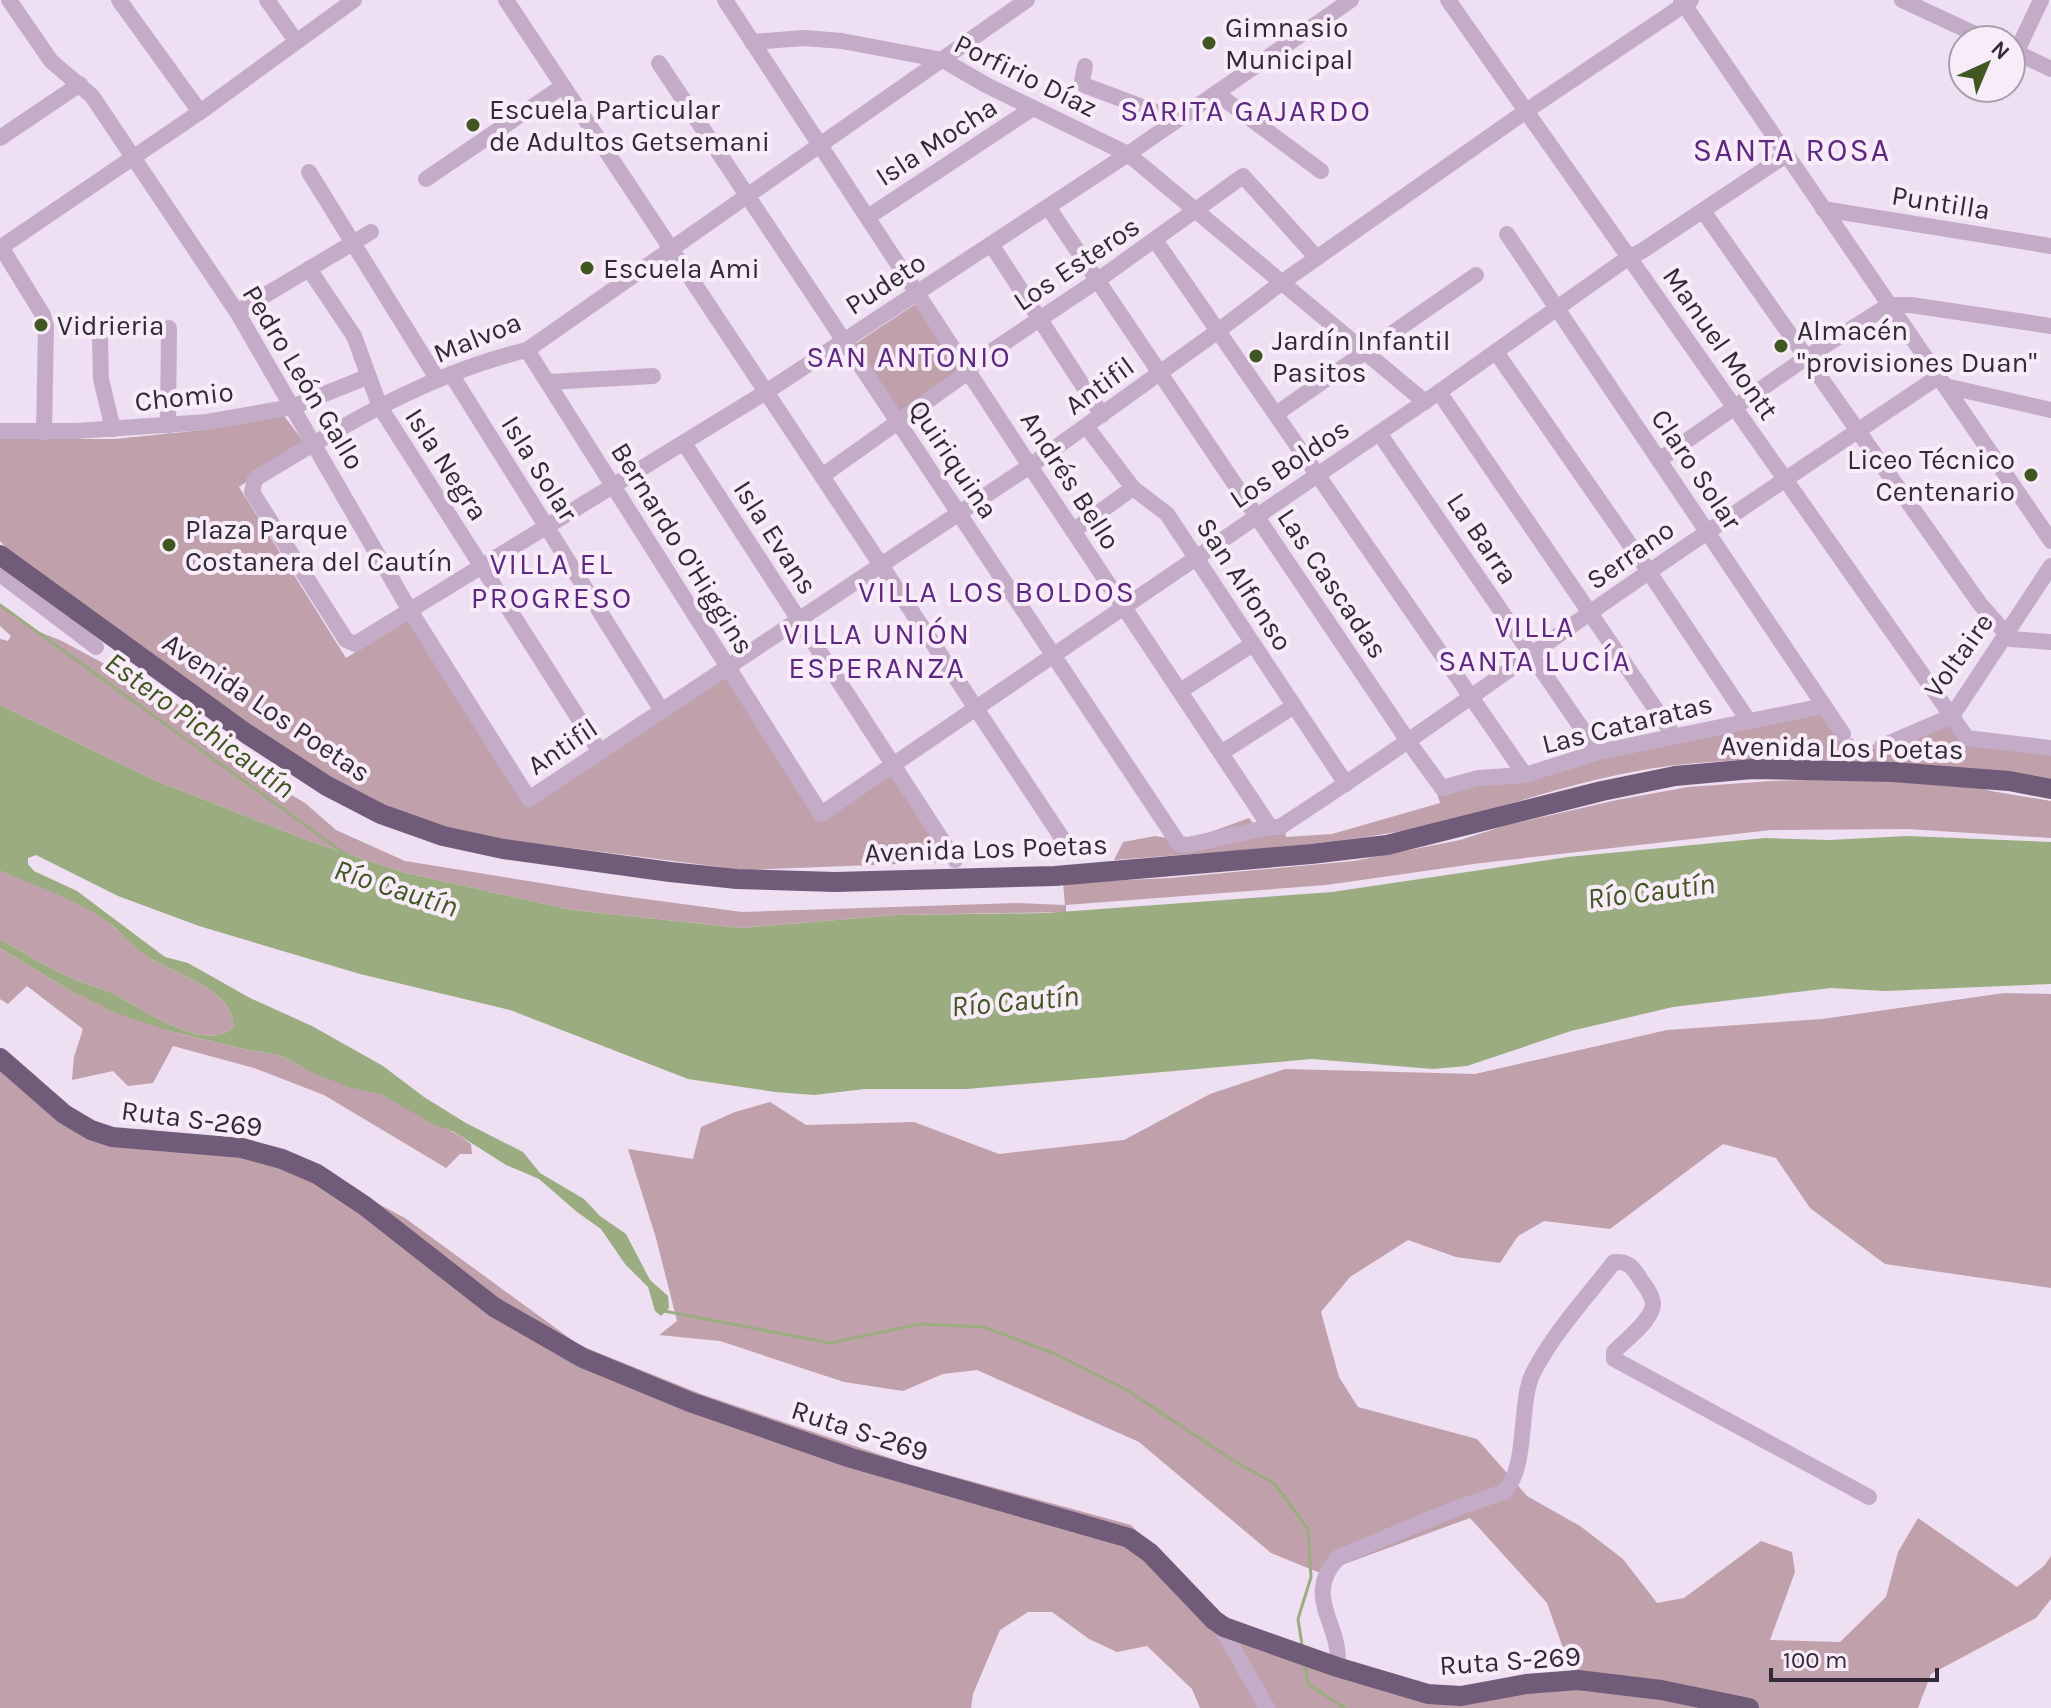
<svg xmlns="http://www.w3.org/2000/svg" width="2051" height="1708" font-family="Karla,sans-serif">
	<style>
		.green { fill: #c0a0aa }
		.water { fill: #9bad80 }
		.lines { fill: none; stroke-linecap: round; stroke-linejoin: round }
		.stream { stroke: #9bad80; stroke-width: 3 }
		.minor { stroke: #c4acc9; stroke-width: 16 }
		.major { stroke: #705c79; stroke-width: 20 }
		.poi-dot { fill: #415722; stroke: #f8ecf9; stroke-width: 3 }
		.labels { text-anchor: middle; stroke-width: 8; stroke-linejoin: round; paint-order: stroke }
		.poi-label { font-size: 28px; fill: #332a38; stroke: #f8ecf9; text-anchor: start }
		.street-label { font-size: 28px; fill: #332a38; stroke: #f8ecf9 }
		.neighbourhood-label { font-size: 30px; letter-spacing: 2px; fill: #5d2882; stroke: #f8ecf9 }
		.water-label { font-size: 30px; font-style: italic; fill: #415722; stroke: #f8ecf9 }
		.quarter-label { font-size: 32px; letter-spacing: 2px; fill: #5d2882; stroke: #f8ecf9 }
	</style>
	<rect width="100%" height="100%" fill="#efdff2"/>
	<g class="green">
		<polygon points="917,303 963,372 901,413 855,344"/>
		<polygon points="282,413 303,441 239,487 346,658 408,619 526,803 725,674 820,818 888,770 950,862 744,870 516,841 503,844 379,807 330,781 15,557 0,541 0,439 115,439 213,429"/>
		<polygon points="0,605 37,631 62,641 166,697 180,706 210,746 305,803 336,830 405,861 608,894 742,912 1017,903 1065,905 1063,883 1170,878 1354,861 1460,840 1507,825 1617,800 1688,787 1771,781 1890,778 1961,782 1991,791 2051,801 2051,838 1907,829 1771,830 1481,863 1326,885 1066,905 1066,912 896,915 741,928 572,910 402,872 312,842 152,779 0,705 0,639 8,641 11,636 0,626"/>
		<path d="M1825,713L1844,742L1852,738L1861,750L1873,744L1878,754L1946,725L1956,730L2051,752V781C1999,770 1948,767 1895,763C1794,757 1695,755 1595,780C1531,795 1468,820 1402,831C1308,848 1210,852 1114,860L1123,842L1155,836L1186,841L1249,818L1258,830L1285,831L1286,837L1332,834L1440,803L1437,793Z"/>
		<path d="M0,871C36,885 74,898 106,921C121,931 132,947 148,957C172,972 237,991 233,1027C206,1056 137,1005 110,992C101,988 91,986 81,982C54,971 25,954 0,939Z"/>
		<polygon points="0,948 64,987 170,1031 239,1048 282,1056 302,1067 380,1094 460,1136 471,1144 472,1154 460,1154 446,1168 324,1095 254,1068 173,1046 153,1083 128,1086 113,1071 72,1080 74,1057 83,1029 27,986 8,1004 0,999"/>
		<polygon points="2004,993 2051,994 2051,1288 1885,1264 1810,1208 1776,1158 1723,1144 1610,1229 1544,1221 1518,1236 1500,1263 1456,1257 1408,1240 1350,1277 1321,1312 1339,1377 1358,1407 1477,1439 1527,1496 1580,1526 1623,1559 1657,1603 1684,1598 1761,1541 1792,1552 1795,1572 1770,1640 1840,1642 1886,1597 1898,1552 1918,1518 2017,1587 2044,1566 2051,1556 2051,1599 2036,1618 1931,1674 1918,1708 1200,1708 1192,1689 1147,1646 1117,1652 1089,1639 1052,1612 1028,1612 1000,1630 973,1694 971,1708 0,1708 0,1066 102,1134 143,1129 210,1138 330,1178 405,1218 579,1345 701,1394 908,1464 1131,1525 1225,1622 1453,1693 1573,1676 1547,1603 1470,1518 1320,1573 1271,1553 1139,1442 977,1370 943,1374 903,1391 844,1382 720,1341 659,1335 677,1321 656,1238 628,1149 693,1159 701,1127 735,1112 770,1102 806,1125 914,1122 999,1154 1124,1140 1210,1094 1285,1069 1475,1074 1667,1030 1822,1019"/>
	</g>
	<path class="water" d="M0,705L152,779L312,842L402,872L572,910L741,928L896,915L1046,913L1332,892L1568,857L1765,838L1829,840L1908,836L2051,842V984L1885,991L1831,988L1673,1007L1571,1031L1467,1066L1433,1069L1312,1059L967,1089H865L814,1095L775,1092L688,1079L510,1010L360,974L199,926L118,896L36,855L28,858V864L34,871L77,891L165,957L188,963L250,998L312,1026L383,1066L424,1097L466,1123L523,1152L540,1173L584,1199L600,1216L626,1234L650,1280L668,1296L669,1308L661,1316L655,1311L648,1287L625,1264L601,1229L577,1212L539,1179L506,1165L454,1132L435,1125L380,1094L349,1087L315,1074L282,1056L239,1048L170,1031L116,1013L64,987L0,948V939C25,954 54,971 81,982C91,986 101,988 110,992C137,1005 206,1056 233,1027C237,991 172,972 148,957C133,948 121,931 106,921C73,898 36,886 0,871Z"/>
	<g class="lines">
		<g class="stream">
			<polyline points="0,605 348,856"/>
			<polyline points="664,1311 830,1343 920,1324 984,1327 1055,1354 1125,1389 1236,1462 1275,1484 1308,1529 1311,1577 1298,1619 1302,1645"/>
			<polyline points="1305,1665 1308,1684 1345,1708"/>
		</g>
		<g class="minor">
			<polyline points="9,0 51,61 92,96 237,312 409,609 529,799 1030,466 1218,331 1281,283 1526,111 1691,0"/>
			<polyline points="119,0 200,112"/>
			<polyline points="267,0 296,41"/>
			<polyline points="506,0 1070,850"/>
			<polyline points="725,0 1030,466 1270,827"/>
			<path d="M1027,0L527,350C429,373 340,427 255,479L252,492L346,640L355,644L766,392L1128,154L1351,0"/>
			<polyline points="1448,0 1967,738 2051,748"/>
			<polyline points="1681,0 2051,541"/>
			<polyline points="1902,0 1988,40"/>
			<polyline points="752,42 804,38 842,41 943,60 986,85 1128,154 1425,402"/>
			<polyline points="2011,50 2051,69"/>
			<polyline points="2016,53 2041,0"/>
			<path d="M659,63L1179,844L1188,845L1270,827H1280C1386,758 1488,685 1591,612C1705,532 1822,455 1938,377"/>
			<polyline points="1085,66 1082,81 1084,85 1177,120"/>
			<polyline points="1216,93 1321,171"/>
			<polyline points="0,138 80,84"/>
			<polyline points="309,172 438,380"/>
			<polyline points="426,179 563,86"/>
			<polyline points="1048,207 1408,741 1442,788 1478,778 1525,775 1598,752 1824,706"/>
			<polyline points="1823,209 2051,246"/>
			<polyline points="1703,211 1980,604 2011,639 2051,642"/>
			<polyline points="868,217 1033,108"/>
			<polyline points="1507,234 1843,734"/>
			<polyline points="1155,240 1525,775"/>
			<polyline points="991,244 1102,415"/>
			<polyline points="1,247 43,315 46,326 44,432"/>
			<polyline points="0,248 200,112 354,0"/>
			<polyline points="309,269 354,336 380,407 600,752"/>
			<polyline points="237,312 371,232"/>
			<polyline points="100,337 101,379 113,429"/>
			<polyline points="527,350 821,814 1439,392 1629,257 1642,251 1786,155"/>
			<polyline points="1496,352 1649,572 1748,720"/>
			<polyline points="451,374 662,711"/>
			<polyline points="548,382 653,376"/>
			<polyline points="1945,386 2051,410"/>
			<polyline points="1439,392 1674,736"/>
			<polyline points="1276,414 1476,275"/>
			<polyline points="168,426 169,328"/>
			<polyline points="1086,426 1133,488 1167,514 1346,784"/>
			<polyline points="0,431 76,431 207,422 292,407 367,377"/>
			<polyline points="1379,433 1598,752"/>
			<polyline points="684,443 955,860"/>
			<polyline points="1659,460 1807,357 1889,305 1911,305 2051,326"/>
			<polyline points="822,476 961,377 977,361 1098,280 1243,176 1317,258"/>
			<polyline points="1073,531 1133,488"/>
			<polyline points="0,574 96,647"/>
			<polyline points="1180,691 1253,644"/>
			<polyline points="1882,746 1952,716 2051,566"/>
			<polyline points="1221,753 1294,706"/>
			<polyline points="1220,1625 1267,1708"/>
			<path d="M1337,1667C1344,1625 1300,1598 1339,1557L1457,1508L1504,1492C1529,1467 1518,1403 1533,1373C1554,1332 1587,1297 1614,1262C1627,1261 1632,1266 1639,1277C1643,1284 1650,1291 1652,1299C1659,1316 1625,1340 1614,1352V1359L1869,1497"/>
		</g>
		<g class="major">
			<polyline points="0,555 247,734 327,786 381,814 443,836 503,849 670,872 737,879 835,882 1055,876 1311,854 1387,845 1602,791 1675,776 1752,769 1893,772 2009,781 2051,789"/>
			<polyline points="0,1058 64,1114 91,1130 112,1137 242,1148 282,1159 317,1174 365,1206 494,1307 583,1358 690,1402 851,1458 1129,1538 1150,1553 1214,1620 1224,1627 1337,1667 1428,1694 1461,1696 1526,1684 1578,1680 1661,1690 1749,1708"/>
		</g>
	</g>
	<g class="poi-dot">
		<circle cx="1209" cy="43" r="8"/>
		<circle cx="473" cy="125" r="8"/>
		<circle cx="587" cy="268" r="8"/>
		<circle cx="41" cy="325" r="8"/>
		<circle cx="1781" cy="346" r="8"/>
		<circle cx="1256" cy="356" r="8"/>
		<circle cx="2031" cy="475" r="8"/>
		<circle cx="169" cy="545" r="8"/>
	</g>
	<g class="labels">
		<g class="poi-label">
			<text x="1225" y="37">Gimnasio<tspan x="1225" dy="32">Municipal</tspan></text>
			<text x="489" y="119">Escuela Particular<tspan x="489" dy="32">de Adultos Getsemani</tspan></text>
			<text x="603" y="278">Escuela Ami</text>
			<text x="57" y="335">Vidrieria</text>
			<text x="1797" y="340">Almacén<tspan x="1797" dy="32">"provisiones Duan"</tspan></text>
			<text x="1272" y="350">Jardín Infantil<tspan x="1272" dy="32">Pasitos</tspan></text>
			<text x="2015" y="469" text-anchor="end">Liceo Técnico<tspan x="2015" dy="32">Centenario</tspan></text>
			<text x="185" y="539">Plaza Parque<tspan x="185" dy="32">Costanera del Cautín</tspan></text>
		</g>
		<g class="street-label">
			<text transform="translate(1026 75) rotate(26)" y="10">Porfirio Díaz</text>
			<text transform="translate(936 141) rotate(-33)" y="10">Isla Mocha</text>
			<text transform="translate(1941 202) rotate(9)" y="10">Puntilla</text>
			<text transform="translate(1076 263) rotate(-34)" y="10">Los Esteros</text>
			<text transform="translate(885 283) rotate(-33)" y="10">Pudeto</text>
			<text transform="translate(477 337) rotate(-22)" y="10">Malvoa</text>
			<text transform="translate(1721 343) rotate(55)" y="10">Manuel Montt</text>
			<text transform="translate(304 377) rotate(59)" y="10">Pedro León Gallo</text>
			<text transform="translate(1099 385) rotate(-36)" y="10">Antifil</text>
			<text transform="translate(184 396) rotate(-6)" y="10">Chomio</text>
			<text transform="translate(954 459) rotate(56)" y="10">Quiriquina</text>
			<text transform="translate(1289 463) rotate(-34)" y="10">Los Boldos</text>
			<text transform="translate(447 464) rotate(57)" y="10">Isla Negra</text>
			<text transform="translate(540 468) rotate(58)" y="10">Isla Solar</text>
			<text transform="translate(1697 469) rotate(56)" y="10">Claro Solar</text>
			<text transform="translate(1071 480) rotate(57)" y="10">Andrés Bello</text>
			<text transform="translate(776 537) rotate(57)" y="10">Isla Evans</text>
			<text transform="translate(1483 538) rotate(56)" y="10">La Barra</text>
			<text transform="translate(683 548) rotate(58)" y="10">Bernardo O'Higgins</text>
			<text transform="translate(1630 554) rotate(-35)" y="10">Serrano</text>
			<text transform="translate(1333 583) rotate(56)" y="10">Las Cascadas</text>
			<text transform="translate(1245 584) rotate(57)" y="10">San Alfonso</text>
			<text transform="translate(1958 655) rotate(-54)" y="10">Voltaire</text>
			<text transform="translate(267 707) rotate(34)" y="10">Avenida Los Poetas</text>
			<text transform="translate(1627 723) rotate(-14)" y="10">Las Cataratas</text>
			<text transform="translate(562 746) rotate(-34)" y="10">Antifil</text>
			<text transform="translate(1842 747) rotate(1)" y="10">Avenida Los Poetas</text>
			<text transform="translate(986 848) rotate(-2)" y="10">Avenida Los Poetas</text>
			<text transform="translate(192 1118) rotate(7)" y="10">Ruta S-269</text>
			<text transform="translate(860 1430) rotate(18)" y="10">Ruta S-269</text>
			<text transform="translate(1510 1660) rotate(-4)" y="10">Ruta S-269</text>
		</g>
		<g class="neighbourhood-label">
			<text x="1246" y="121">SARITA GAJARDO</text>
			<text x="909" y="367">SAN ANTONIO</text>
			<text x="552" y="574">VILLA EL<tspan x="552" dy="34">PROGRESO</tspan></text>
			<text x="997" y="602">VILLA LOS BOLDOS</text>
			<text x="1535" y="637">VILLA<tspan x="1535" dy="34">SANTA LUCÍA</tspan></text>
			<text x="877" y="644">VILLA UNIÓN<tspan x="877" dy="34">ESPERANZA</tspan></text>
		</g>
		<g class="water-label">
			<text transform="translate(200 725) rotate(36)" y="10">Estero Pichicautín</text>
			<text transform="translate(396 888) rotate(18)" y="10">Río Cautín</text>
			<text transform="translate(1651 891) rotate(-7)" y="10">Río Cautín</text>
			<text transform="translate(1015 1001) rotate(-5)" y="10">Río Cautín</text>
		</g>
		<g class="quarter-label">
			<text x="1792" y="161">SANTA ROSA</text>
		</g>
	</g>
	<g transform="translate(1987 64) rotate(44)"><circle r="38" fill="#f8ecf9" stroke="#a99eac" stroke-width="2"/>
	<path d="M0-6L14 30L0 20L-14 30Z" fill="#415722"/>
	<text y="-12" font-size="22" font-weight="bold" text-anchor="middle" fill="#332a38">N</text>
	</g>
	<path d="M1771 1668v12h166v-12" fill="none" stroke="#332a38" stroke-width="4"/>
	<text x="1783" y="1668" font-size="24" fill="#332a38" stroke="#f8ecf9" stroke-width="6" paint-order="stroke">100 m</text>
</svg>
